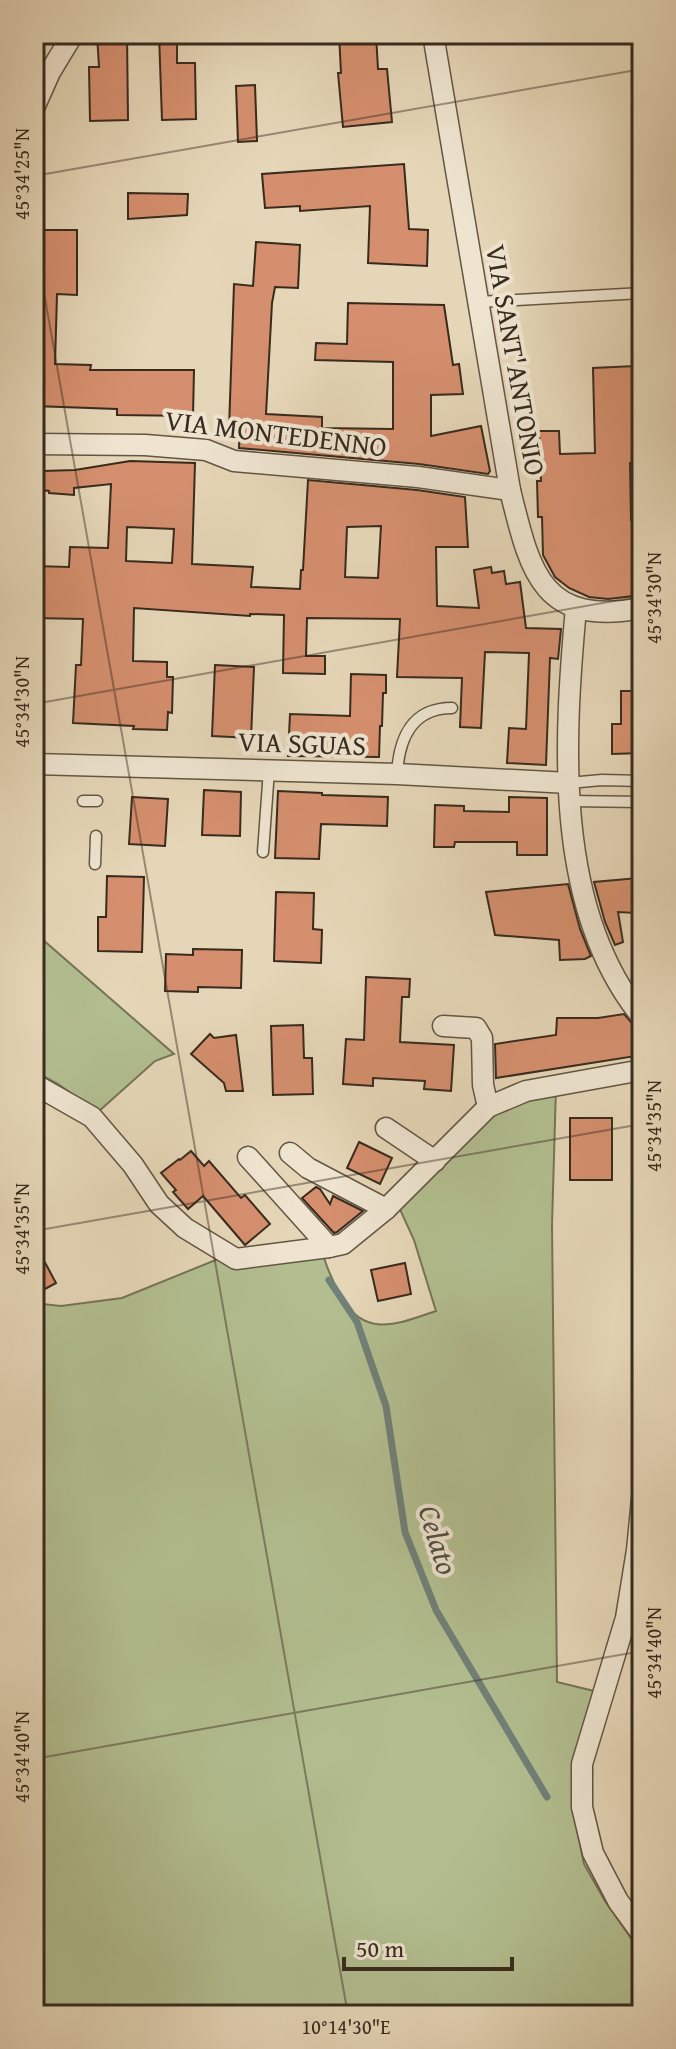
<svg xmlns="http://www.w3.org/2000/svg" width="676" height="2049" font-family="'Gentium Book Plus',serif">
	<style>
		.green { fill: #b2be90; stroke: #757457; stroke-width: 2 }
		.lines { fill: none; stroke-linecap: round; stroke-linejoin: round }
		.stream { stroke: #718078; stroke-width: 7 }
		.building { fill: #d58f6e; stroke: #382b1e; stroke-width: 2; fill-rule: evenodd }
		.lane-casing { stroke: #635644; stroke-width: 13 }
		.street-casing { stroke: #635644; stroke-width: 23 }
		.lane { stroke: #eee4d0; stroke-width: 10 }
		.street { stroke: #eee4d0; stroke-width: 20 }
		.ticks { fill: none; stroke: #382b1e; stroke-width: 2; stroke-opacity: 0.45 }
		.labels { text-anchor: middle; stroke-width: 8; stroke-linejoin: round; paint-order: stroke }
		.street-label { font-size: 28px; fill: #382b1e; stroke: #eee4d0 }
		.water-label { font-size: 30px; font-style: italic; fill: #504e44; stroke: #eee4d0 }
		.neatline { fill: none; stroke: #382b1e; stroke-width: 3 }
		.ticks-label { font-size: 20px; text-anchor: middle; fill: #382b1e }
	</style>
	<rect width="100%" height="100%" fill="#e5d6b7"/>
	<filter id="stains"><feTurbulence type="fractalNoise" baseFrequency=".0025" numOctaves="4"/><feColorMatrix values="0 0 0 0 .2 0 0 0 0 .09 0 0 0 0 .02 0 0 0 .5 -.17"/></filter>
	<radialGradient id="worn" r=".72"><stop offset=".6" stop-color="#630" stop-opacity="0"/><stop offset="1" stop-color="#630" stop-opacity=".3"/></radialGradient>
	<g class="green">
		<polygon points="34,932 174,1054 155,1061 98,1112 58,1084 34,1071"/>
		<path d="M556,1087L552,1225L557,1682L594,1691L572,1767L573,1810L584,1864L605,1901L642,1954V2015H34V1303L61,1306L122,1298L223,1257L323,1254C327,1269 333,1282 341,1296C364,1339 398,1324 436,1311L414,1240L398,1205L491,1111Z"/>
	</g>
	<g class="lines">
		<polyline class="stream" points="329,1280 357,1322 386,1406 405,1532 436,1610 547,1797"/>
	</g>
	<g class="building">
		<polygon points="97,34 127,34 128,120 90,121 89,67 99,67"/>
		<polygon points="159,34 177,34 177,63 195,63 196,119 162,120"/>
		<polygon points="339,34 376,34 378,69 387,69 392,122 343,127 338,73 341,73"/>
		<polygon points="255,85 257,141 238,142 236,86"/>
		<polygon points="404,164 409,229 428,230 427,266 368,263 370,206 300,211 300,206 265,208 262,174"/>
		<polygon points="128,193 188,194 187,215 128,219"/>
		<polygon points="38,230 77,230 77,295 57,294 55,364 91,365 90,370 194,370 193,416 117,415 117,409 34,406 34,323 37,323"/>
		<polygon points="256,242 300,245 298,288 275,287 272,303 266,414 322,417 322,428 393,429 393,362 315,360 316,343 347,344 348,303 444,305 453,365 459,364 463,394 431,395 431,436 481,426 490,471 488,474 419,464 239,448 240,430 229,429 234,284 253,286"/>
		<polygon points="635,366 636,408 642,408 642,463 630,463 631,520 642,520 642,595 608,599 589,597 569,588 555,577 543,555 542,517 538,517 537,481 541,481 539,431 559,431 560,454 595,453 593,368"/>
		<path d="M130,461L195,463L192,564L253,567L251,587L300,589L301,570H303L308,480L417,490L465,497L468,547H436L437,606L479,608L474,570L491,567L492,573L504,571L506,584L520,582L526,628L561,629L558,659L550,658L546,765L507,763L509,728L526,729L529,653L485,652L481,728L460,727L462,678L397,677L400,619L307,618L306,656H325V674L283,673L284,615L250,614V616L134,608L133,661L167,662V677H173L172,713L168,712L167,730L133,729L134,726L73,723L76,665H81L83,619L34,618V566L69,567L70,547L108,548L111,484L74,488V495L49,493V491L34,489V470L43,471L75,470ZM381,526L378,578L345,577L347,527ZM127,527L174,529L172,563L126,561Z"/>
		<polygon points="215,665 254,667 251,738 212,736"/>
		<polygon points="351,674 386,675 386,693 383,693 382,726 380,726 379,757 288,756 290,714 350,716"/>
		<polygon points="621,691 642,691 642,753 612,754 612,724 621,724"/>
		<polygon points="204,790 241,792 240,836 202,835"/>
		<polygon points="278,791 322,793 322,795 388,797 387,826 321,824 319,859 275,858"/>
		<polygon points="132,797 168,799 165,846 129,844"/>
		<polygon points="509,797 547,798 547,855 517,855 517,842 455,842 454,847 434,847 435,805 464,806 464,811 509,812"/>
		<polygon points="107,876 144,877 142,952 98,951 98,917 106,917"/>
		<polygon points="638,878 636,913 618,912 623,942 615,945 605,922 594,882"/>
		<polygon points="568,884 580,929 591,956 585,959 560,960 559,940 495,935 486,892"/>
		<polygon points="276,892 314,893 313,929 322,930 321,963 274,961"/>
		<polygon points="193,949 242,950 241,988 198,987 198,992 165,991 166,954 193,955"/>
		<polygon points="366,977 410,979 409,997 402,997 400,1042 454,1045 451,1091 424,1089 425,1081 373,1078 373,1086 343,1084 346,1039 364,1040"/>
		<polygon points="624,1014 637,1029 636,1056 496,1078 495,1044 556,1035 557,1018 598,1018"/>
		<polygon points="303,1025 304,1058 312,1058 313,1094 273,1095 271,1026"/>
		<polygon points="210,1034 214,1038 236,1035 243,1091 226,1091 224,1083 191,1054"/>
		<rect x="570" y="1118" width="42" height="62"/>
		<polygon points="359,1142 392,1158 380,1184 347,1168"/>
		<polygon points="191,1151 204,1166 209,1161 241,1198 245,1195 270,1224 245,1245 203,1196 188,1209 173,1192 176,1190 161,1173 179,1159 180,1160"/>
		<polygon points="316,1187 320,1189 330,1204 333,1196 363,1211 337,1232 334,1233 302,1198"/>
		<polygon points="34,1242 56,1283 34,1295"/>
		<polygon points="405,1263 411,1294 378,1301 371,1270"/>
	</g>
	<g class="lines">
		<defs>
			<g id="lane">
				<polyline points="479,302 642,293"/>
				<path d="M397,774C399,738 412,708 452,708"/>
				<polyline points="569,783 602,780 642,781"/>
				<polyline points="83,801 97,801"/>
				<polyline points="569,801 642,802"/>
				<polyline points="263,852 269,770"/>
				<polyline points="95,864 96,836"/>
			</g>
			<g id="street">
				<path d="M433,34L510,490C530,571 541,627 642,608"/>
				<polyline points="34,108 50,72 73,34"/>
				<polyline points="34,444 145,445 206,450 234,461 418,477 510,490"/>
				<path d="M576,608C564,739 553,909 642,1017"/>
				<polyline points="34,764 397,774 569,783"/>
				<polyline points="443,1026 476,1028 482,1038 483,1085 488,1107"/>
				<polyline points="34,1084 92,1117 133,1165 159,1204 185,1228 236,1259 329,1247 343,1244 386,1209 488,1107 526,1091 642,1070"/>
				<polyline points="386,1128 435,1161"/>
				<polyline points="290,1153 308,1168 386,1209"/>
				<polyline points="248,1157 329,1247"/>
				<polyline points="642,1499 637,1550 626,1618 582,1764 582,1807 593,1853 618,1901 642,1934"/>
			</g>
		</defs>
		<use href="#lane" class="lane-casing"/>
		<use href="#street" class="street-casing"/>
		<use href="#lane" class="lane"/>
		<use href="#street" class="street"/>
	</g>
	<path class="ticks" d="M34,176L642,69M34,236L348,2015M34,704L642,596M34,1231L642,1124M34,1759L642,1651"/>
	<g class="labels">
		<g class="street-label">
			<text transform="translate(516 360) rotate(80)" y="10">VIA SANT'ANTONIO</text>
			<text transform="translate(276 433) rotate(7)" y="10">VIA MONTEDENNO</text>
			<text transform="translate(302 743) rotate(2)" y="10">VIA SGUAS</text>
		</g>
		<g class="water-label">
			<text transform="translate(438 1540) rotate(73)" y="10">Celato</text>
		</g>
	</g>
	<rect width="676" height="2049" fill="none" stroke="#e5d6b7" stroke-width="88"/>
	<path d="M344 1957v12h168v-12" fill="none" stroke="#382b1e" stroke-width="4"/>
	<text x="356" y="1957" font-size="24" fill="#382b1e" stroke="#eee4d0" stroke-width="6" paint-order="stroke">50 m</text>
	<rect x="44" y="44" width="588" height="1961" class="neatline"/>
	<g class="ticks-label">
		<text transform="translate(22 174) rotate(-90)" y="7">45°34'25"N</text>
		<text transform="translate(654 598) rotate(-90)" y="7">45°34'30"N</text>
		<text transform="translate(22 702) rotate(-90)" y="7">45°34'30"N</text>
		<text transform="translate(654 1126) rotate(-90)" y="7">45°34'35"N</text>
		<text transform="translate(22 1229) rotate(-90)" y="7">45°34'35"N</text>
		<text transform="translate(654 1653) rotate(-90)" y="7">45°34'40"N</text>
		<text transform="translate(22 1757) rotate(-90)" y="7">45°34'40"N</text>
		<text x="346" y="2034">10°14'30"E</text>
	</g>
	<rect width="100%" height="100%" filter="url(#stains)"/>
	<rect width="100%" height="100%" fill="url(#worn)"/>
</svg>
